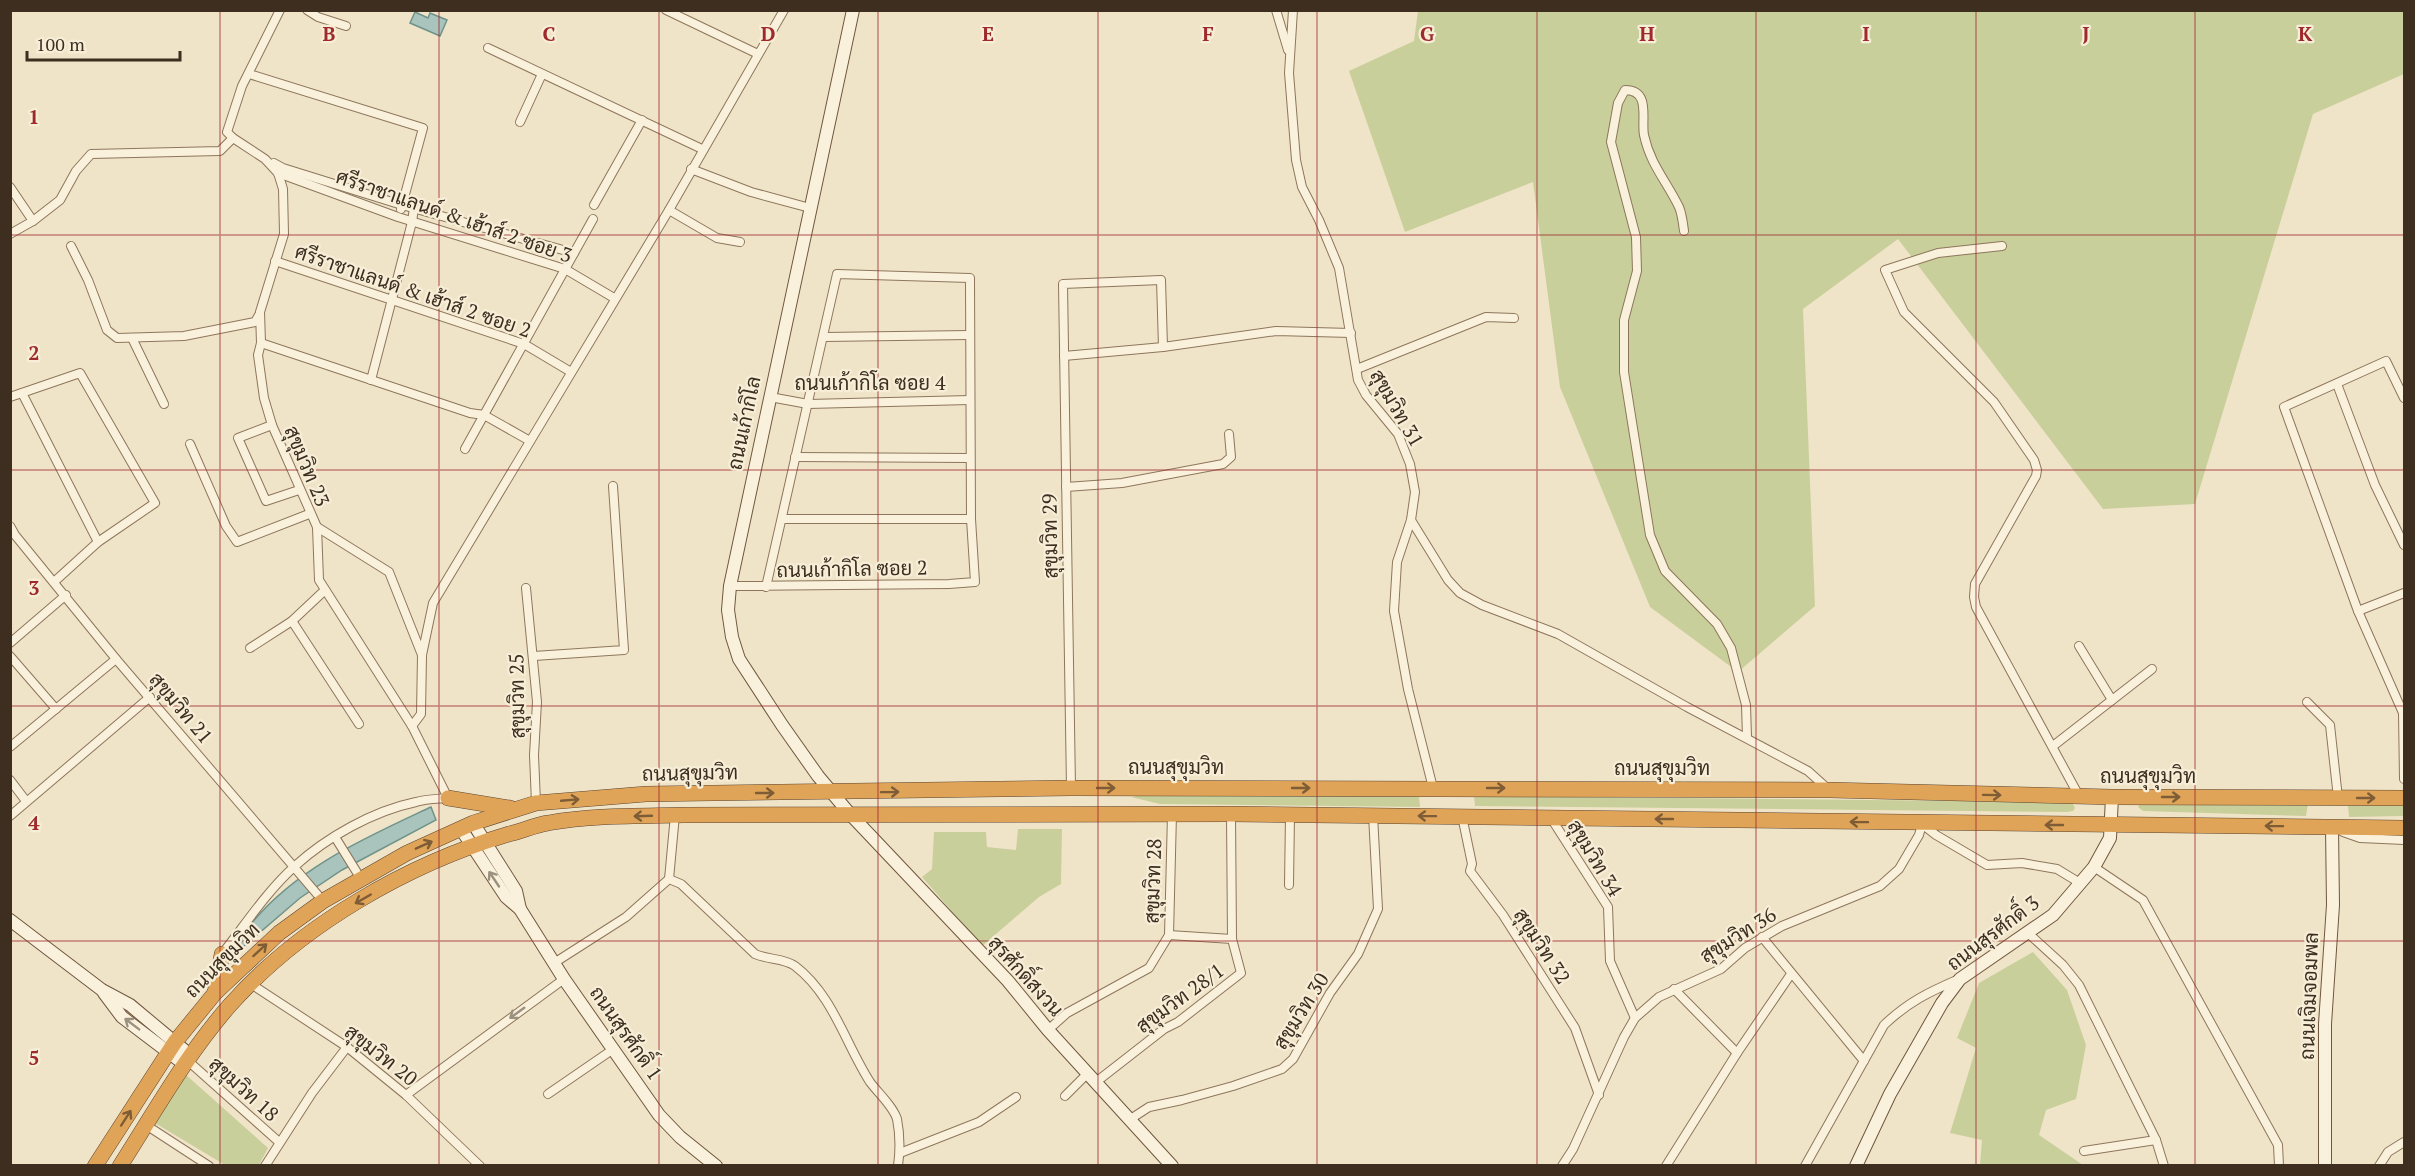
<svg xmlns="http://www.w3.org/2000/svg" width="2415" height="1176" font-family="'PT Serif',Sarabun,serif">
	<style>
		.green { fill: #c9cf9b }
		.water { fill: #a9c4bc; stroke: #6f938a; stroke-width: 1.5 }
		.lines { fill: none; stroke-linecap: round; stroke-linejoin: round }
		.street-casing { stroke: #8d765c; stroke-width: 10 }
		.secondary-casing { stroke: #6f573f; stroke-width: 14 }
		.highway-casing { stroke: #5b4430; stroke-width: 16 }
		.street { stroke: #faf1dc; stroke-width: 8 }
		.secondary { stroke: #faf1dc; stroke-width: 12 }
		.highway { stroke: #e0a458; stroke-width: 15 }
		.oneway { stroke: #7e5d36 }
		.oneway2 { stroke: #9c907e }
		.grid { fill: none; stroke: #9e2a2b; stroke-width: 1.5; stroke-opacity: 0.55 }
		.labels { text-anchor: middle; stroke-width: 4.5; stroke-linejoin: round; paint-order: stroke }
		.street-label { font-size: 20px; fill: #3d2e20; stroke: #f7eed8 }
		.grid-label { font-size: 20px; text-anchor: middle; font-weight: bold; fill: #9e2a2b; stroke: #f7eed8; stroke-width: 4.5; stroke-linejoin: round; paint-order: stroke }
	</style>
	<rect width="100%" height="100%" fill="#f0e4c8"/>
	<g class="green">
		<polygon points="1418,11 2404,11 2404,74 2313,114 2195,504 2103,509 1898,239 1803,309 1815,606 1738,672 1650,607 1560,387 1533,182 1405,232 1349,71 1414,41"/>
		<polygon points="1158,793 1419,796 1420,807 1160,804 1131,797"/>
		<polygon points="1474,796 2064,802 2073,804 2075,808 2073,811 2067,812 1475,806"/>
		<polygon points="2140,803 2308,804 2306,816 2143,811 2138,807"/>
		<polygon points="2404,805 2404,816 2349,817 2348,806"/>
		<polygon points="1018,829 1062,829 1061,884 1039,897 982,946 922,877 932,869 934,832 986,832 987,847 1016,850"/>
		<polygon points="2033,952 2067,990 2086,1045 2076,1099 2046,1110 2039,1135 2083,1165 1980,1165 1982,1140 1950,1133 1976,1048 1957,1038 1979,983"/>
		<polygon points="185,1074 268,1148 259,1165 225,1165 155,1123"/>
	</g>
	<g class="water">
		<polygon points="415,12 428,18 430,13 447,20 440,36 410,23"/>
		<path d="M431,807L436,820L342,870L300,898L236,953L232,952C234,944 242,936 247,929C293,869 365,838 431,807Z"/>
	</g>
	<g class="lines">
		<defs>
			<g id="street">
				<polyline points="307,10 318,17 346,26"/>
				<polyline points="666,10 758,54"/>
				<polyline points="1276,10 1288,50"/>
				<polyline points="1293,10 1289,73 1296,160 1302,187 1319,220 1339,268 1358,380 1366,395 1398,434 1410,464 1415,492 1411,520 1397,562 1394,611 1408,689 1433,788"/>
				<polyline points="488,48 702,149"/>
				<polyline points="249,74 423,128 401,209"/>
				<polyline points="520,122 542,74"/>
				<polyline points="274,163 283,168 402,205 574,253"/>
				<polyline points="691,169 751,192 810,208"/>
				<polyline points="278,173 398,217 565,269 614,298"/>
				<polyline points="10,187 33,221"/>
				<polyline points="594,205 642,120"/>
				<polyline points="669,210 717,238 740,242"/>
				<path d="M1684,231C1683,223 1682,214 1679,207C1667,182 1650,164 1644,135C1641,119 1651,90 1625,90L1618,103L1611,142L1636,237L1637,271L1624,320V372L1650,535L1665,571L1717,624L1731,648L1746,705L1747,737"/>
				<polyline points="10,234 33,221 60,200 76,171 91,154 220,151 233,138"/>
				<polyline points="71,246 88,280 107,330 117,338 184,336 255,322 259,315"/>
				<polyline points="2002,246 1938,253 1885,270 1904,312 1994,402 2034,460 2037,470 2036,476 1975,584 1974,597 1976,607 2079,796"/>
				<polyline points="275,261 524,344 571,372"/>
				<polyline points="824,337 969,335"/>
				<polyline points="132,338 164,404"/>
				<polyline points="261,343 470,413 484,415 530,441"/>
				<polyline points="1064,356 1163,347 1276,331 1351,333"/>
				<polyline points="1357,369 1486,317 1514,318"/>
				<polyline points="371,380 412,222 414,208"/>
				<polyline points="2337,384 2375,485 2404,545"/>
				<polyline points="22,393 98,542"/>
				<polyline points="10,397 80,373 155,503 98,542 54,582"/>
				<polyline points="770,397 808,404 970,400"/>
				<polyline points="2404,398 2386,361 2284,407 2358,611 2403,713 2404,779"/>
				<polyline points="272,425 238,438 266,501 299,490"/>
				<polyline points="190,444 226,526 237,542 309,514"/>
				<polyline points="465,449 593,219"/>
				<polyline points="795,457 970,458"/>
				<polyline points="1066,487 1122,483 1223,464 1231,457 1229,434"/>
				<polyline points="783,519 971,519"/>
				<polyline points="1411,520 1448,580 1460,593 1482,605 1558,634 1687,707 1808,771 1828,789"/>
				<polyline points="10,526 15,535 116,659 323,901"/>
				<polyline points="317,527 389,572 422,655"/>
				<polyline points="730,586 949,584 975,582 971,519 970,278 837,274 766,587"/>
				<polyline points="526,588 537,702 534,755 536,803"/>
				<polyline points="2358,611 2404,593"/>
				<polyline points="292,621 359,724"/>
				<polyline points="10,643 66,595"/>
				<polyline points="2079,646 2112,700"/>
				<polyline points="250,648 292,621 325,590"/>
				<polyline points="10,656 56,709"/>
				<polyline points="534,656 624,650 613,486"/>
				<polyline points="2307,702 2330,725 2338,798"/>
				<polyline points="412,726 421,714 422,655 433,603 669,210 784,10"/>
				<polyline points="2053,746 2152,669"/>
				<polyline points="10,747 116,659"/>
				<polyline points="10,780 26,801"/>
				<polyline points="1071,788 1063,284 1161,280 1163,347"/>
				<polyline points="10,816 150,697"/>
				<polyline points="1462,816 1472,864 1470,871 1503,915 1575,1028 1599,1095"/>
				<polyline points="1551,818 1608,907 1610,961 1635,1018"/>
				<polyline points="2343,832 2360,838 2404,840"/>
				<polyline points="335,837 361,879"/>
				<polyline points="2094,867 2143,900 2278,1145 2279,1166"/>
				<polyline points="669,879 675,815"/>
				<polyline points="1289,885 1290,815"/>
				<polyline points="2028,933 2063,965 2079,985 2156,1140 2164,1166"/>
				<polyline points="1169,935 1232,939"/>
				<polyline points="1762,937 1864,1061"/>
				<path d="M222,954C245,925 267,891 295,866C327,837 373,811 416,802C426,799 437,799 448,798L412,726L319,580L317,527L272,425L264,398L258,355L261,343L260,312L284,234L283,189L278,173L265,159L233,138L227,132L242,86L280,10"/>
				<path d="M554,963L626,917L669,879L681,884L755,954C768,960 784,958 795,966C833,995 845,1043 870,1082C878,1093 893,1106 897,1119C900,1134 900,1151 898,1166"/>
				<polyline points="251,984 347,1047 406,1095 480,1166"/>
				<polyline points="1674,989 1737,1053"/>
				<polyline points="1048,1030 1067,1013 1149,968 1169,935 1172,814"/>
				<polyline points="187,1060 279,1142"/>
				<polyline points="1096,1082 1164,1029 1178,1022 1241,973 1232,939 1231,814"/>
				<polyline points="548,1094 612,1050"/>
				<polyline points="406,1095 564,979"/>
				<polyline points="1065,1096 1088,1073"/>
				<polyline points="1129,1120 1149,1107 1182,1100 1233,1086 1282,1069 1293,1059 1330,993 1358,954 1378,909 1373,815"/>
				<polyline points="146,1125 209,1166"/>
				<polyline points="2084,1151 2156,1140"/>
				<polyline points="900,1153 979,1122 1016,1097"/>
				<polyline points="265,1166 312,1093 347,1047"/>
				<polyline points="1562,1166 1573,1149 1624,1037 1635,1018 1659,997 1721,969 1745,948 1782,926 1880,886 1899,869 1919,835 1922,824 1936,835 1987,865 2022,863 2057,869 2080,883"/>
				<polyline points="1666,1166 1737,1053 1791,974"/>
				<path d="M1805,1166L1884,1025C1908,1002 1929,992 1959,979"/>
				<polyline points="2379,1166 2388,1152 2404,1142"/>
			</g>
			<g id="secondary">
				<polyline points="853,10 730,586 728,610 732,637 739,659 782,725 818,776 849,813 1008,981 1048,1030 1172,1166"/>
				<polyline points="473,823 516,891 520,909"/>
				<polyline points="461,829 506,897 520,909 564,979 659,1115 680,1137 716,1166"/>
				<polyline points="10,920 102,990 130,1005 190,1055"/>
				<polyline points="104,993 122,1017 184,1064"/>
				<polyline points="1856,1166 1890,1094 1942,1003 1960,979 2053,915 2094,867 2110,838 2112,797"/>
				<polyline points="2325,1166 2325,1024 2333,905 2332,827"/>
			</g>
			<g id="highway">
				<polyline points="448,798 510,808"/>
				<polyline points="215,993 222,954"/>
				<polyline points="95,1166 175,1042 215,993 279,933 323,901 407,853 473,823 536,803 646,794 1071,788 1829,790 2112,797 2404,798"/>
				<path d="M120,1166C155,1111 187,1054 230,1005C301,925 408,864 509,834C522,831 535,825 548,823C591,815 640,816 684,815L1231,814L2404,828"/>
			</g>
		</defs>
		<use href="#street" class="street-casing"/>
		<use href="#secondary" class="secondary-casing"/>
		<use href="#highway" class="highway-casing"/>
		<use href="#street" class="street"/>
		<use href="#secondary" class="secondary"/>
		<use href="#highway" class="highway"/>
	</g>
	<defs><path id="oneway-shaft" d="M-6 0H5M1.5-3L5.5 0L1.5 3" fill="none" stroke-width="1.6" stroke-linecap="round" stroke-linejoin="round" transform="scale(1.5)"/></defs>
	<g class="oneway">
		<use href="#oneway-shaft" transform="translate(1106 788)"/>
		<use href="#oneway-shaft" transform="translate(1301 788)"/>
		<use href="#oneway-shaft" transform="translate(1496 788)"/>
		<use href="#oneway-shaft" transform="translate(890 792) rotate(-1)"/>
		<use href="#oneway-shaft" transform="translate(765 793)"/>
		<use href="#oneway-shaft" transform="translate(1992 795) rotate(1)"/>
		<use href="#oneway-shaft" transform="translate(2171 797)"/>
		<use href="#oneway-shaft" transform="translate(2366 798)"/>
		<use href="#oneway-shaft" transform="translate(570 800) rotate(-5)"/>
		<use href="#oneway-shaft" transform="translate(643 816) rotate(178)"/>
		<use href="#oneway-shaft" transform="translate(1427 816) rotate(-179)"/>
		<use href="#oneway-shaft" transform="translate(1664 819) rotate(-180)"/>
		<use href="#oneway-shaft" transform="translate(1859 822) rotate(-179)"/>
		<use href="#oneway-shaft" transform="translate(2054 825) rotate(-180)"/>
		<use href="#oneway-shaft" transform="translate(2274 826) rotate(-179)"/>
		<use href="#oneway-shaft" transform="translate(424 845) rotate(-24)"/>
		<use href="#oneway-shaft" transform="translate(363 899) rotate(150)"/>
		<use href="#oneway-shaft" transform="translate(260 950) rotate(-42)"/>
		<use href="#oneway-shaft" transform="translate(126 1118) rotate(-57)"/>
	</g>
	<g class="oneway2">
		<use href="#oneway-shaft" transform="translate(494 879) rotate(-124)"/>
		<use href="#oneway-shaft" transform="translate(517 1013) rotate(144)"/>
		<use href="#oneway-shaft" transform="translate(132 1024) rotate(-143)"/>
	</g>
	<path class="grid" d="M220,10V1166M439,10V1166M659,10V1166M878,10V1166M1098,10V1166M1317,10V1166M1537,10V1166M1756,10V1166M1976,10V1166M2195,10V1166M10,235H2404M10,470H2404M10,706H2404M10,941H2404"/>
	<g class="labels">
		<g class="street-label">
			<text transform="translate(454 216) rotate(19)" y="7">ศรีราชาแลนด์ &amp; เฮ้าส์ 2 ซอย 3</text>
			<text transform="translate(413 291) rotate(19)" y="7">ศรีราชาแลนด์ &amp; เฮ้าส์ 2 ซอย 2</text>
			<text x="870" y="390">ถนนเก้ากิโล ซอย 4</text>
			<text transform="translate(1397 408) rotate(60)" y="7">สุขุมวิท 31</text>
			<text transform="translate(744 423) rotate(-78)" y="7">ถนนเก้ากิโล</text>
			<text transform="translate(307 466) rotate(67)" y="7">สุขุมวิท 23</text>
			<text transform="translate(1050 536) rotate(-91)" y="7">สุขุมวิท 29</text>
			<text transform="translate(852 569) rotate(-1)" y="7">ถนนเก้ากิโล ซอย 2</text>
			<text transform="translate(517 696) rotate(-91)" y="7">สุขุมวิท 25</text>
			<text transform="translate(181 708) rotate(50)" y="7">สุขุมวิท 21</text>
			<text x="1176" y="774">ถนนสุขุมวิท</text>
			<text x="1662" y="775">ถนนสุขุมวิท</text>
			<text transform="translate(690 773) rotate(-1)" y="7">ถนนสุขุมวิท</text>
			<text x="2148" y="783">ถนนสุขุมวิท</text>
			<text transform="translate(1595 858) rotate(59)" y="7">สุขุมวิท 34</text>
			<text transform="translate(1153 881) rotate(-88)" y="7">สุขุมวิท 28</text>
			<text transform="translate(1993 933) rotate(-37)" y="7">ถนนสุรศักดิ์ 3</text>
			<text transform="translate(1738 935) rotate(-32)" y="7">สุขุมวิท 36</text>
			<text transform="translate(1542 946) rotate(57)" y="7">สุขุมวิท 32</text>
			<text transform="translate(222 960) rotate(-45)" y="7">ถนนสุขุมวิท</text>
			<text transform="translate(1026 976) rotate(48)" y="7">สุรศักดิ์สงวน</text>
			<text transform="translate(2309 996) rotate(-88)" y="7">ถนนเจิมจอมพล</text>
			<text transform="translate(1180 998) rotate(-36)" y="7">สุขุมวิท 28/1</text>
			<text transform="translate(1301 1011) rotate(-58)" y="7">สุขุมวิท 30</text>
			<text transform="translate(626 1033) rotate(55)" y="7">ถนนสุรศักดิ์ 1</text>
			<text transform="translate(381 1055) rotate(38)" y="7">สุขุมวิท 20</text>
			<text transform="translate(244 1089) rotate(42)" y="7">สุขุมวิท 18</text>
		</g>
	</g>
	<g class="grid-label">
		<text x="329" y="41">B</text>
		<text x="549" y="41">C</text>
		<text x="768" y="41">D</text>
		<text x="988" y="41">E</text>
		<text x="1208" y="41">F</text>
		<text x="1427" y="41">G</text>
		<text x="1647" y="41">H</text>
		<text x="1866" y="41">I</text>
		<text x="2086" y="41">J</text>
		<text x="2305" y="41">K</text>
		<text x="34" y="124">1</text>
		<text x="34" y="360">2</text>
		<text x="34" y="595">3</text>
		<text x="34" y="830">4</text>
		<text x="34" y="1065">5</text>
	</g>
	<rect width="2415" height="1176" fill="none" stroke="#3d2e20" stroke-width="24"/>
	<path d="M27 51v9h153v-9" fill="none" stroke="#3d2e20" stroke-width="3"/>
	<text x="36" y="51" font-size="18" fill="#3d2e20" stroke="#f7eed8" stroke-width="4.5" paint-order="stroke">100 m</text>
</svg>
